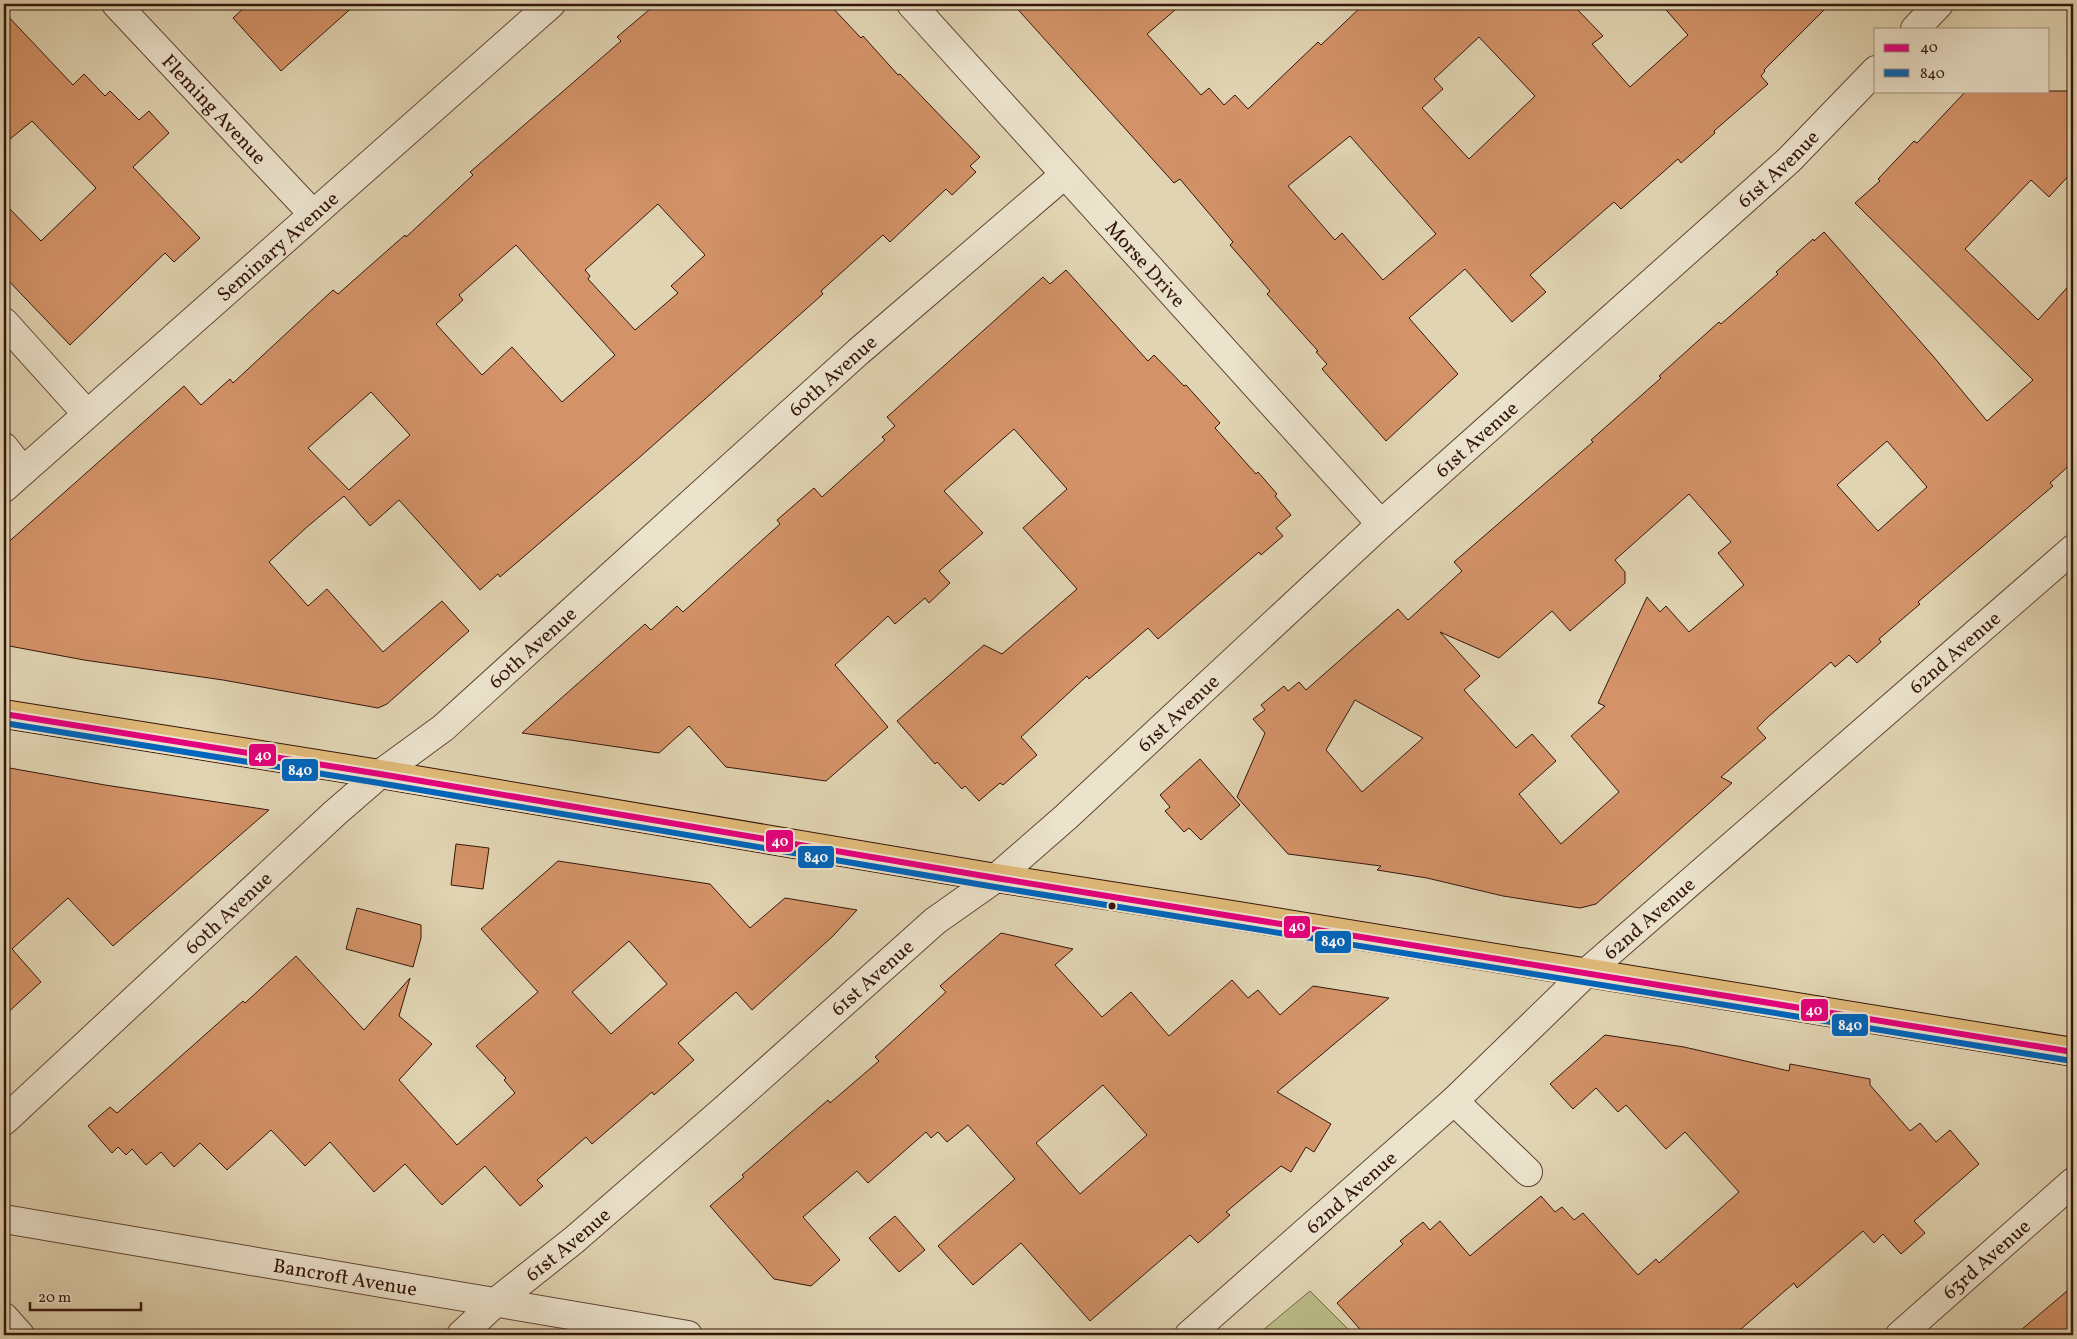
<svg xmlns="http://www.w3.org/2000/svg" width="2077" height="1339" font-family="Vollkorn,serif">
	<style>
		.green { fill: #babb87; stroke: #786849 }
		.building { fill: #d39268; stroke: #35160b; fill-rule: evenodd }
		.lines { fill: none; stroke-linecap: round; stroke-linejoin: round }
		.minor-casing { stroke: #604635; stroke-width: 30 }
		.major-casing { stroke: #35160b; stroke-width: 30 }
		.minor { stroke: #ece3cd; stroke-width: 28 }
		.major { stroke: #e0ba79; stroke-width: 28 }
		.bus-1-casing { stroke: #ece3cd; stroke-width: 10 }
		.bus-2-casing { stroke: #ece3cd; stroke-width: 10 }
		.bus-1 { stroke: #e5007d; stroke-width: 6 }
		.bus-2 { stroke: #0065bd; stroke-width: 6 }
		.bus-dot { fill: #35160b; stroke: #ece3cd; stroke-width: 2 }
		.labels { text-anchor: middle; stroke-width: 4; stroke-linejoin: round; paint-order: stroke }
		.street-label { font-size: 20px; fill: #35160b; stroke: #ece3cd }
		.line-badge { stroke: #ece3cd; stroke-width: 2 }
		.badge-label { font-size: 14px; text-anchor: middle; font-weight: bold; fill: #fff }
	</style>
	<rect width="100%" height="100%" fill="#e1d4b2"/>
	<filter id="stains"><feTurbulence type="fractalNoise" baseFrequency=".004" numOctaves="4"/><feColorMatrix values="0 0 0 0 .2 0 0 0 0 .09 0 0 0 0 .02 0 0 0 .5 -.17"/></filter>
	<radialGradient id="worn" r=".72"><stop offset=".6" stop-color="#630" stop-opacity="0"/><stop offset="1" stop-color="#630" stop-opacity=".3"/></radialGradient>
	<polygon class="green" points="1310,1291 1354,1335 1257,1335"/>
	<g class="building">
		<polygon points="248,4 356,4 281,71 233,18"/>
		<path d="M656,4H829L861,38L863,36L898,75L900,74L980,157L970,166L976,172L952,195L946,189L890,242L883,235L821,291L823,294L641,456L500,577L498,574L480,590L399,500L370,526L344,496L307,527L269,562L308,606L327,589L383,652L442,601L469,631L387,704L378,708L223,680L84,660L4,645V546L184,386L201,405L230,379L233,383L333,290L338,294L405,235L406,237L473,175L470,172L621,41L617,37ZM658,204L705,255L671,286L678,293L635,330L588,279L590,276L585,270ZM516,245L615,355L562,402L512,347L482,375L436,324L463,300L459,295ZM371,392L410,435L349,490L308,448Z"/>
		<path d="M1013,4H1182L1147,34L1201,95L1209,88L1224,105L1235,95L1248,109L1318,42L1321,45L1364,4H1572L1603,36L1592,44L1630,87L1688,35L1661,4H1830L1764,70L1765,71L1761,76L1768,84L1714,131L1715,133L1681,163L1678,159L1621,209L1614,202L1530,275L1546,292L1512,322L1465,269L1409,318L1458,374L1386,441L1322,369L1327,364L1316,352L1318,351L1267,294L1270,291L1230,245L1233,242L1180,179L1174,183ZM1479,37L1535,96L1469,159L1422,108L1443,89L1434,79ZM1350,136L1436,234L1383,280L1342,233L1335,240L1288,186Z"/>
		<polygon points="4,12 73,85 84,74 105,96 110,91 139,120 149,111 169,133 133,167 200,238 174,262 165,253 70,345 4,276 4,203 41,241 96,188 32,121 4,144"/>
		<path d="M1966,91H2073V171L2049,197L2031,180L1965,249L2038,320L2073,281V462L2050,483L2053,486L1918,602L1920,604L1879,639L1881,642L1857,663L1849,655L1835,667L1831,662L1768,717L1757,728L1766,738L1721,777L1732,783L1596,904L1580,908L1503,896L1427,878L1377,870L1381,866L1288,854L1237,797L1265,733L1253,719L1265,710L1261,705L1284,686L1288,691L1299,682L1306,690L1398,609L1408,620L1462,571L1454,562L1593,442L1591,440L1661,378L1659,376L1719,322L1721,324L1778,274L1776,272L1813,239L1814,241L1824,232L1933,356L1987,421L2033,380L1855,203L1880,181L1878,179L1914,141L1917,143ZM1887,441L1927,487L1878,531L1837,485ZM1689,494L1731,542L1718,553L1744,585L1689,632L1666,606L1660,612L1647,597L1598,703L1605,706L1571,736L1619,792L1561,844L1519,794L1556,761L1532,734L1516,748L1464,690L1480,676L1440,632L1499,658L1552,611L1570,631L1625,583V572L1615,560ZM1355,700L1423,738L1362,792L1326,750Z"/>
		<polygon points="1066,270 1148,361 1154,355 1184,386 1186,385 1220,423 1215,428 1256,474 1258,472 1277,494 1275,496 1291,515 1276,528 1283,536 1261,555 1259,552 1158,639 1148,628 1089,679 1087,676 1021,737 1037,755 1003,785 1000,783 979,801 965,786 962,789 937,762 935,764 897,721 984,645 1002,654 1077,589 1023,528 1067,489 1014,429 944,491 983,533 939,571 950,583 929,603 925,598 895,624 888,616 835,665 888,727 826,781 726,767 689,726 659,753 522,733 645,624 651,630 677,606 683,612 780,524 777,520 814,488 822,497 885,440 882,437 895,426 887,417 1043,277 1050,284"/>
		<polygon points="1200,759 1240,805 1201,840 1189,828 1184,832 1165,811 1170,807 1160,795"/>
		<polygon points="4,767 105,785 269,810 113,946 68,898 12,949 41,982 4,1016"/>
		<polygon points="456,844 489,848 483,889 451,885"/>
		<path d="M558,861L710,884L750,928L785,898L857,910L833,936L752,1010L736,992L678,1043L694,1060L654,1095L652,1092L592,1144L586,1137L537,1180L543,1186L520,1206L485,1166L442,1205L405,1164L374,1192L330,1142L305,1166L271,1130L227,1170L200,1143L174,1167L161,1152L146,1165L132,1149L126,1155L118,1147L112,1153L88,1126L110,1107L117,1113L243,1001L245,1003L296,956L364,1030L410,978L399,1016L432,1044L399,1080L457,1145L515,1093L504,1080L506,1078L476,1046L538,992L481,929ZM629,941L667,984L611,1034L572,992Z"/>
		<polygon points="357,908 421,925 421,938 413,967 346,949"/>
		<path d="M1001,933L1073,949L1055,965L1102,1017L1131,992L1169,1036L1232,980L1248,998L1258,990L1280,1015L1313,986L1389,998L1277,1092L1331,1124L1314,1152L1306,1147L1291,1172L1281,1166L1226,1212L1230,1215L1198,1243L1190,1235L1090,1321L1021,1243L973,1285L938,1246L1015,1179L968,1125L947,1142L938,1132L931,1138L926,1132L868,1183L857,1171L803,1217L840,1260L811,1286L774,1279L710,1206L744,1177L742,1175L828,1100L830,1103L879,1061L875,1057L946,992L940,986ZM1103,1085L1147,1135L1080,1194L1036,1143Z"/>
		<polygon points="1605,1035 1684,1047 1789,1071 1790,1064 1870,1079 1870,1085 1910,1131 1920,1123 1936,1142 1950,1130 1979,1164 1914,1221 1925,1233 1901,1254 1883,1234 1874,1243 1863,1231 1797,1288 1794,1283 1734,1335 1365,1335 1337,1303 1403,1244 1400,1241 1423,1222 1430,1230 1440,1221 1470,1256 1541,1196 1555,1212 1562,1207 1574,1220 1583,1213 1638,1275 1656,1259 1659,1263 1739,1192 1685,1132 1666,1149 1626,1105 1618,1112 1596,1088 1573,1109 1550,1084"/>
		<polygon points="895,1216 925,1250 899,1272 869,1238"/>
		<polygon points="2073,1286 2073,1335 2015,1335"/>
	</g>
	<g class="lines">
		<defs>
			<g id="minor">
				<path id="s1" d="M116,4L313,214"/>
				<path id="s2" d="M911,4L1381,524"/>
				<polyline points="1915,29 1939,4"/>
				<polyline points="4,322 87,414"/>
				<polyline points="4,447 23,471"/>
				<path id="s3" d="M4,488L551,4"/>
				<polyline points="1454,1101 1528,1172"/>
				<path id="s4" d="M4,1121L335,813L380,774L443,728L858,352L1064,175"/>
				<path id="s5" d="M4,1219L688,1335"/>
				<polyline points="4,1317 20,1335"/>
				<path id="s6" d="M461,1335L497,1301L574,1240L727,1107L935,921L996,878L1066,817L1381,524L1789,160L1876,70"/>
				<path id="s7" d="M1189,1335L1454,1101L1587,972L2073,549"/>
				<path id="s8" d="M1900,1335L2073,1182"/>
			</g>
			<polyline id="major" points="4,714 380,774 996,878 1214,912 2073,1052"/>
		</defs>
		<use href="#minor" class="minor-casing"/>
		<use href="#major" class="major-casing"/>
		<use href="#minor" class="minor"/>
		<use href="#major" class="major"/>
		<defs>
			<polyline id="bus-1" points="4,714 380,774 996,878 2073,1052"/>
			<polyline id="bus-2" points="4,723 379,783 995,887 2072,1061"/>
		</defs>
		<use href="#bus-1" class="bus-1-casing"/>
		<use href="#bus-2" class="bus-2-casing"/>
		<use href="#bus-1" class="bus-1"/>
		<use href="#bus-2" class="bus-2"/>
	</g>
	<circle class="bus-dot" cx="1112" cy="906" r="4.5"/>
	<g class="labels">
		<g class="street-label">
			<text dy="7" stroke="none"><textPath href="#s1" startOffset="144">Fleming Avenue</textPath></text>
			<text dy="7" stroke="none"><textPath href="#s6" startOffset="1760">61st Avenue</textPath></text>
			<text dy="7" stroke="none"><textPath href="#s3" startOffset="365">Seminary Avenue</textPath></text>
			<text dy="7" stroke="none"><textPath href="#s2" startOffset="350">Morse Drive</textPath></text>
			<text dy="7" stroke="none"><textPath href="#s4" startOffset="1115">60th Avenue</textPath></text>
			<text dy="7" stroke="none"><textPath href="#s6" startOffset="1355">61st Avenue</textPath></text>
			<text dy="7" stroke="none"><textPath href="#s4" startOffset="710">60th Avenue</textPath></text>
			<text dy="7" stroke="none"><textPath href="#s7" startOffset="1026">62nd Avenue</textPath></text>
			<text dy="7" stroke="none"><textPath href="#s6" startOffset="950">61st Avenue</textPath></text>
			<text dy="7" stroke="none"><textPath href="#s4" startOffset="306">60th Avenue</textPath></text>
			<text dy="7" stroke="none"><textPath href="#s7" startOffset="621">62nd Avenue</textPath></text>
			<text dy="7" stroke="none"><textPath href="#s6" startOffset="545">61st Avenue</textPath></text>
			<text dy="7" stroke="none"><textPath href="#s7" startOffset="216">62nd Avenue</textPath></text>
			<text dy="7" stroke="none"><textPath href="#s6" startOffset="140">61st Avenue</textPath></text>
			<text dy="7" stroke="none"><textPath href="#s8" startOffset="115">63rd Avenue</textPath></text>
			<text dy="7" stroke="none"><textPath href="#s5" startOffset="346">Bancroft Avenue</textPath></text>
		</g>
	</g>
	<g class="line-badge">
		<rect x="248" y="743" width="29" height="24" rx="5" fill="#e5007d"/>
		<rect x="281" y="758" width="38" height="24" rx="5" fill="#0065bd"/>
		<rect x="765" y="829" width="29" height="24" rx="5" fill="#e5007d"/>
		<rect x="797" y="845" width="38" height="24" rx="5" fill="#0065bd"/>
		<rect x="1283" y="915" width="28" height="24" rx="5" fill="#e5007d"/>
		<rect x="1314" y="930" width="38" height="24" rx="5" fill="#0065bd"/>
		<rect x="1800" y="998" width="29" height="24" rx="5" fill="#e5007d"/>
		<rect x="1831" y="1013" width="38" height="24" rx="5" fill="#0065bd"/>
	</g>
	<g class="badge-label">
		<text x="263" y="760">40</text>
		<text x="300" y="775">840</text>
		<text x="780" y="846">40</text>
		<text x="816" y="862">840</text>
		<text x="1297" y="931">40</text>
		<text x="1333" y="946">840</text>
		<text x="1814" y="1015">40</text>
		<text x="1850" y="1030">840</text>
	</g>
	<rect width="2077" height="1339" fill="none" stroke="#e1d4b2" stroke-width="20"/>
	<rect x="5" y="5" width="2067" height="1329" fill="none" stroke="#35160b" stroke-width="2.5"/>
	<rect x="10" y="10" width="2057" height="1319" fill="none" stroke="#35160b"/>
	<rect x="1874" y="28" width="175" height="65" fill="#ece3cd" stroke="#a3917f"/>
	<rect x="1884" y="44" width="25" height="8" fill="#e5007d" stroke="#a3917f"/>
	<text x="1920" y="52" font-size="15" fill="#35160b">40</text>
	<rect x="1884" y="69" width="25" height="8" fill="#0065bd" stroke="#a3917f"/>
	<text x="1920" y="78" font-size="15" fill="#35160b">840</text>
	<path d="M30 1302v8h111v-8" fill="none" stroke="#35160b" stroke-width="2.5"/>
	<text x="38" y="1302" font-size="15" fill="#35160b" stroke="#ece3cd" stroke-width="4" paint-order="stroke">20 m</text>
	<rect width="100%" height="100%" filter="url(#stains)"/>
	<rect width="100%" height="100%" fill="url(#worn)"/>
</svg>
